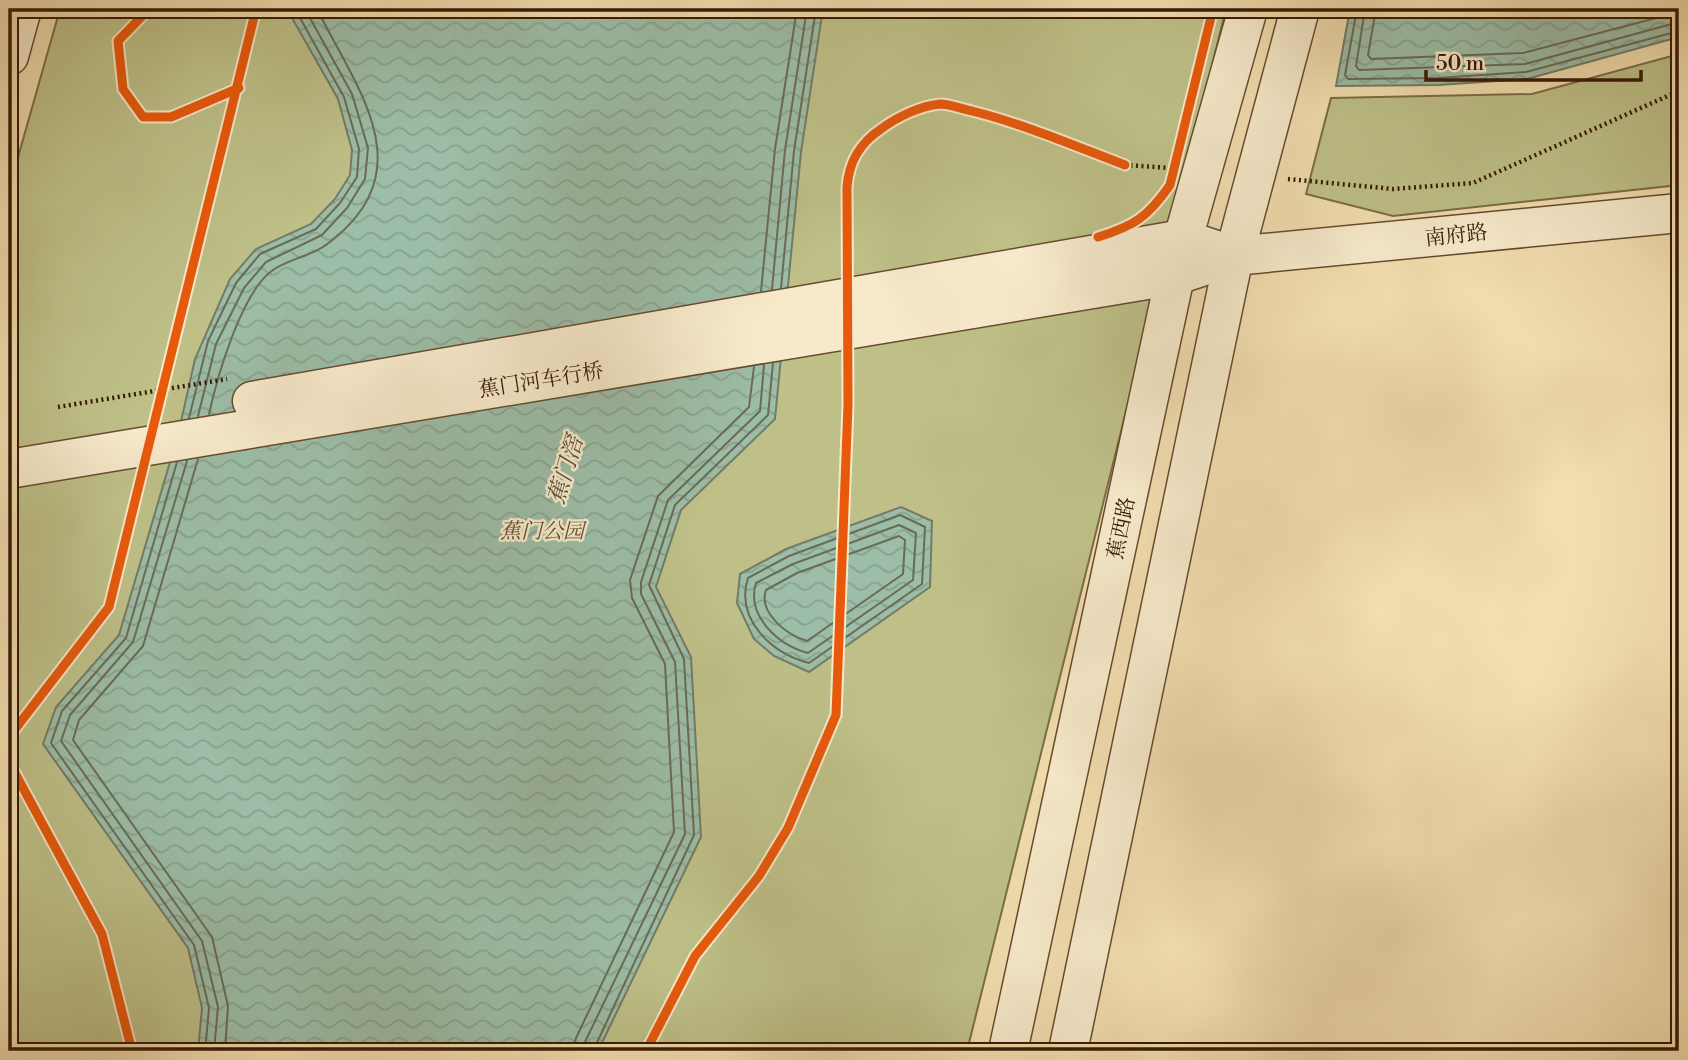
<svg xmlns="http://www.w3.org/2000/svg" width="1688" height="1060" font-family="'Libre Bodoni','Noto Serif SC',serif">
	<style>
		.green { fill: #bec088; stroke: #7c6c46; stroke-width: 2 }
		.water { fill: url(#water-waves); stroke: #747b66; stroke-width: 2 }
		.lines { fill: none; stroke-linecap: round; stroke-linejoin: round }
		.shore { stroke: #6a6b56; stroke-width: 2 }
		.minor-casing { stroke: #674a30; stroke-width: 41 }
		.path { stroke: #391905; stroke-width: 4.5; stroke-dasharray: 2 3.5; stroke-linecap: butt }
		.minor { stroke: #f7eacb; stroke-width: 38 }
		.cycleway-casing { stroke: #f7eacb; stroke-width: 13 }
		.cycleway { stroke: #e8590c; stroke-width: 9 }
		.labels { text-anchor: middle; stroke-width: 5; stroke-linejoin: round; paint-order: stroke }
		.street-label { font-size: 21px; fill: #391905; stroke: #f7eacb }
		.park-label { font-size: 21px; font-style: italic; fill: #614b2c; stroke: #f7eacb }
		.water-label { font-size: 23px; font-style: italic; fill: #574a36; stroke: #f7eacb }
	</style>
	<defs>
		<pattern id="water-waves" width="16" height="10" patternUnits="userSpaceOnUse" patternTransform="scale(1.75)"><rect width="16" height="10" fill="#9cbda7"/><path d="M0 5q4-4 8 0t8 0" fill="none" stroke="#87a28e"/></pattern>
	</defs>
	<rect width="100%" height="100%" fill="#f2deaf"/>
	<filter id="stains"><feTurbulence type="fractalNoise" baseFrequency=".00286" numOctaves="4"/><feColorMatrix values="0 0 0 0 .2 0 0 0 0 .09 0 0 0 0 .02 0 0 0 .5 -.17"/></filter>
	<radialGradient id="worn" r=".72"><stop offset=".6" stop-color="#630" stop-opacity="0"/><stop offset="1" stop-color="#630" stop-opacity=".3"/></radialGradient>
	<g class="green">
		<polygon points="60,9 1226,9 967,1051 9,1051 9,189"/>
		<polygon points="1679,54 1679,185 1393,216 1306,194 1331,98 1532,94"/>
	</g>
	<g class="water">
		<polygon points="287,9 823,9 801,152 775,419 681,510 656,587 691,657 701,837 598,1051 198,1051 202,1008 188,948 43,744 56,707 119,635 178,435 195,359 230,279 256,249 311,224 335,199 350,175 352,150 338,99"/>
		<polygon points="1350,9 1679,9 1679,37 1527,79 1439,85 1336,86"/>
		<polygon points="901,507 932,521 930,587 809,672 774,656 754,639 737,603 740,574 786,549"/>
	</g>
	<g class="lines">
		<g class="shore">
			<polyline points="1357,9 1345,75 1348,79 1438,78 1526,72 1679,31"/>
			<polyline points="1365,9 1356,66 1359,70 1525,64 1679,22"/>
			<polyline points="1376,9 1368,55 1371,59 1523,53 1679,12"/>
			<polyline points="781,288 794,151 816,9"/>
			<polyline points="772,289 785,150 807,9"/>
			<polyline points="761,291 775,149 797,9"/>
			<path d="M209,414C217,378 241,292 273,270C289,259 311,256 326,245C426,171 357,90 317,9"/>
			<polyline points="198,416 216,344 244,288 266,262 322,235 347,208 365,179 368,148 352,94 305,9"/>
			<polyline points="189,418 208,341 236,283 260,254 316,229 340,203 357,177 359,149 344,97 295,9"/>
			<polyline points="198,459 143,646 79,720 73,740 212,937 228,1006 225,1051"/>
			<polyline points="187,461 133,642 70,715 61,741 202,941 218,1007 214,1051"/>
			<polyline points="177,462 126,638 62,711 51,743 194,945 209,1008 205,1051"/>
			<path d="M900,515L925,527L922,584L809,663C771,653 735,619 748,578L789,556Z"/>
			<path d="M899,525L916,533L913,580L808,653C778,645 746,616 756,583L793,564Z"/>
			<path d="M899,536L905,540L903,574L807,641C787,635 758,613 766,590L797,573Z"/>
			<polyline points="573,1051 576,1038 674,832 665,664 632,598 630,580 658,496 749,407 754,367"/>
			<polyline points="584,1051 585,1042 685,834 675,662 641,594 641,582 668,500 760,411 764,365"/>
			<polyline points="593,1051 694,835 684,659 649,585 675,505 768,415 773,363"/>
		</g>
		<defs>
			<g id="minor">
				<polyline points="9,56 22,9"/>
				<polyline points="252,401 1183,239 1234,256"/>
				<polyline points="9,469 1177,275 1234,256 1679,213"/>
				<polyline points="1008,1051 1183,239 1248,9"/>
				<polyline points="1068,1051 1234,256 1300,9"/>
			</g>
		</defs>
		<use href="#minor" class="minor-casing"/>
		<g class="path">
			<polyline points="1125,165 1171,168"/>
			<polyline points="1288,179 1393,189 1473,183 1679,91"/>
			<polyline points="58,407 227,379"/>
		</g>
		<use href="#minor" class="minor"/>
		<defs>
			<g id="cycleway">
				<polyline points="149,9 118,41 123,89 143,117 171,117 239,88"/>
				<path d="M1098,237C1134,226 1148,217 1170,185L1213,9"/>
				<polyline points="9,737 109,607 256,9"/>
				<polyline points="9,762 102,934 132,1051"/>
				<path d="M646,1051L695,956L759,876L788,828L836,715L848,405L847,187C849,161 860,143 881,129C897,117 920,106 940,104C950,104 962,109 972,111C1024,124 1075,146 1125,165"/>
			</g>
		</defs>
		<use href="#cycleway" class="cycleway-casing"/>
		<use href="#cycleway" class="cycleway"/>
	</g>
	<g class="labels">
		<g class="street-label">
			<text transform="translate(1456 235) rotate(-6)" y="7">南府路</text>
			<text transform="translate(541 380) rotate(-9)" y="7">蕉门河车行桥</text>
			<text transform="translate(1121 528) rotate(-78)" y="7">蕉西路</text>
		</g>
		<g class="park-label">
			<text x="542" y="538">蕉门公园</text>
		</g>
		<g class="water-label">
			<text transform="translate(565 470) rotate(-73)" y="8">蕉门滘</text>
		</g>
	</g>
	<rect width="1688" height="1060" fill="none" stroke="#f2deaf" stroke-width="35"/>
	<rect x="10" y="10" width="1667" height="1039" fill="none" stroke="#391905" stroke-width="3.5"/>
	<rect x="18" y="18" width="1653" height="1025" fill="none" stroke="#391905" stroke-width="2"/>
	<path d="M1426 70v10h215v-10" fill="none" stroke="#391905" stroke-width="3.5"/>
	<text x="1436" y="70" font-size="21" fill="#391905" stroke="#f7eacb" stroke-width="5" paint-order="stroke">50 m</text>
	<rect width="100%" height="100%" filter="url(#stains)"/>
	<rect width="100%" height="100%" fill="url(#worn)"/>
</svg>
